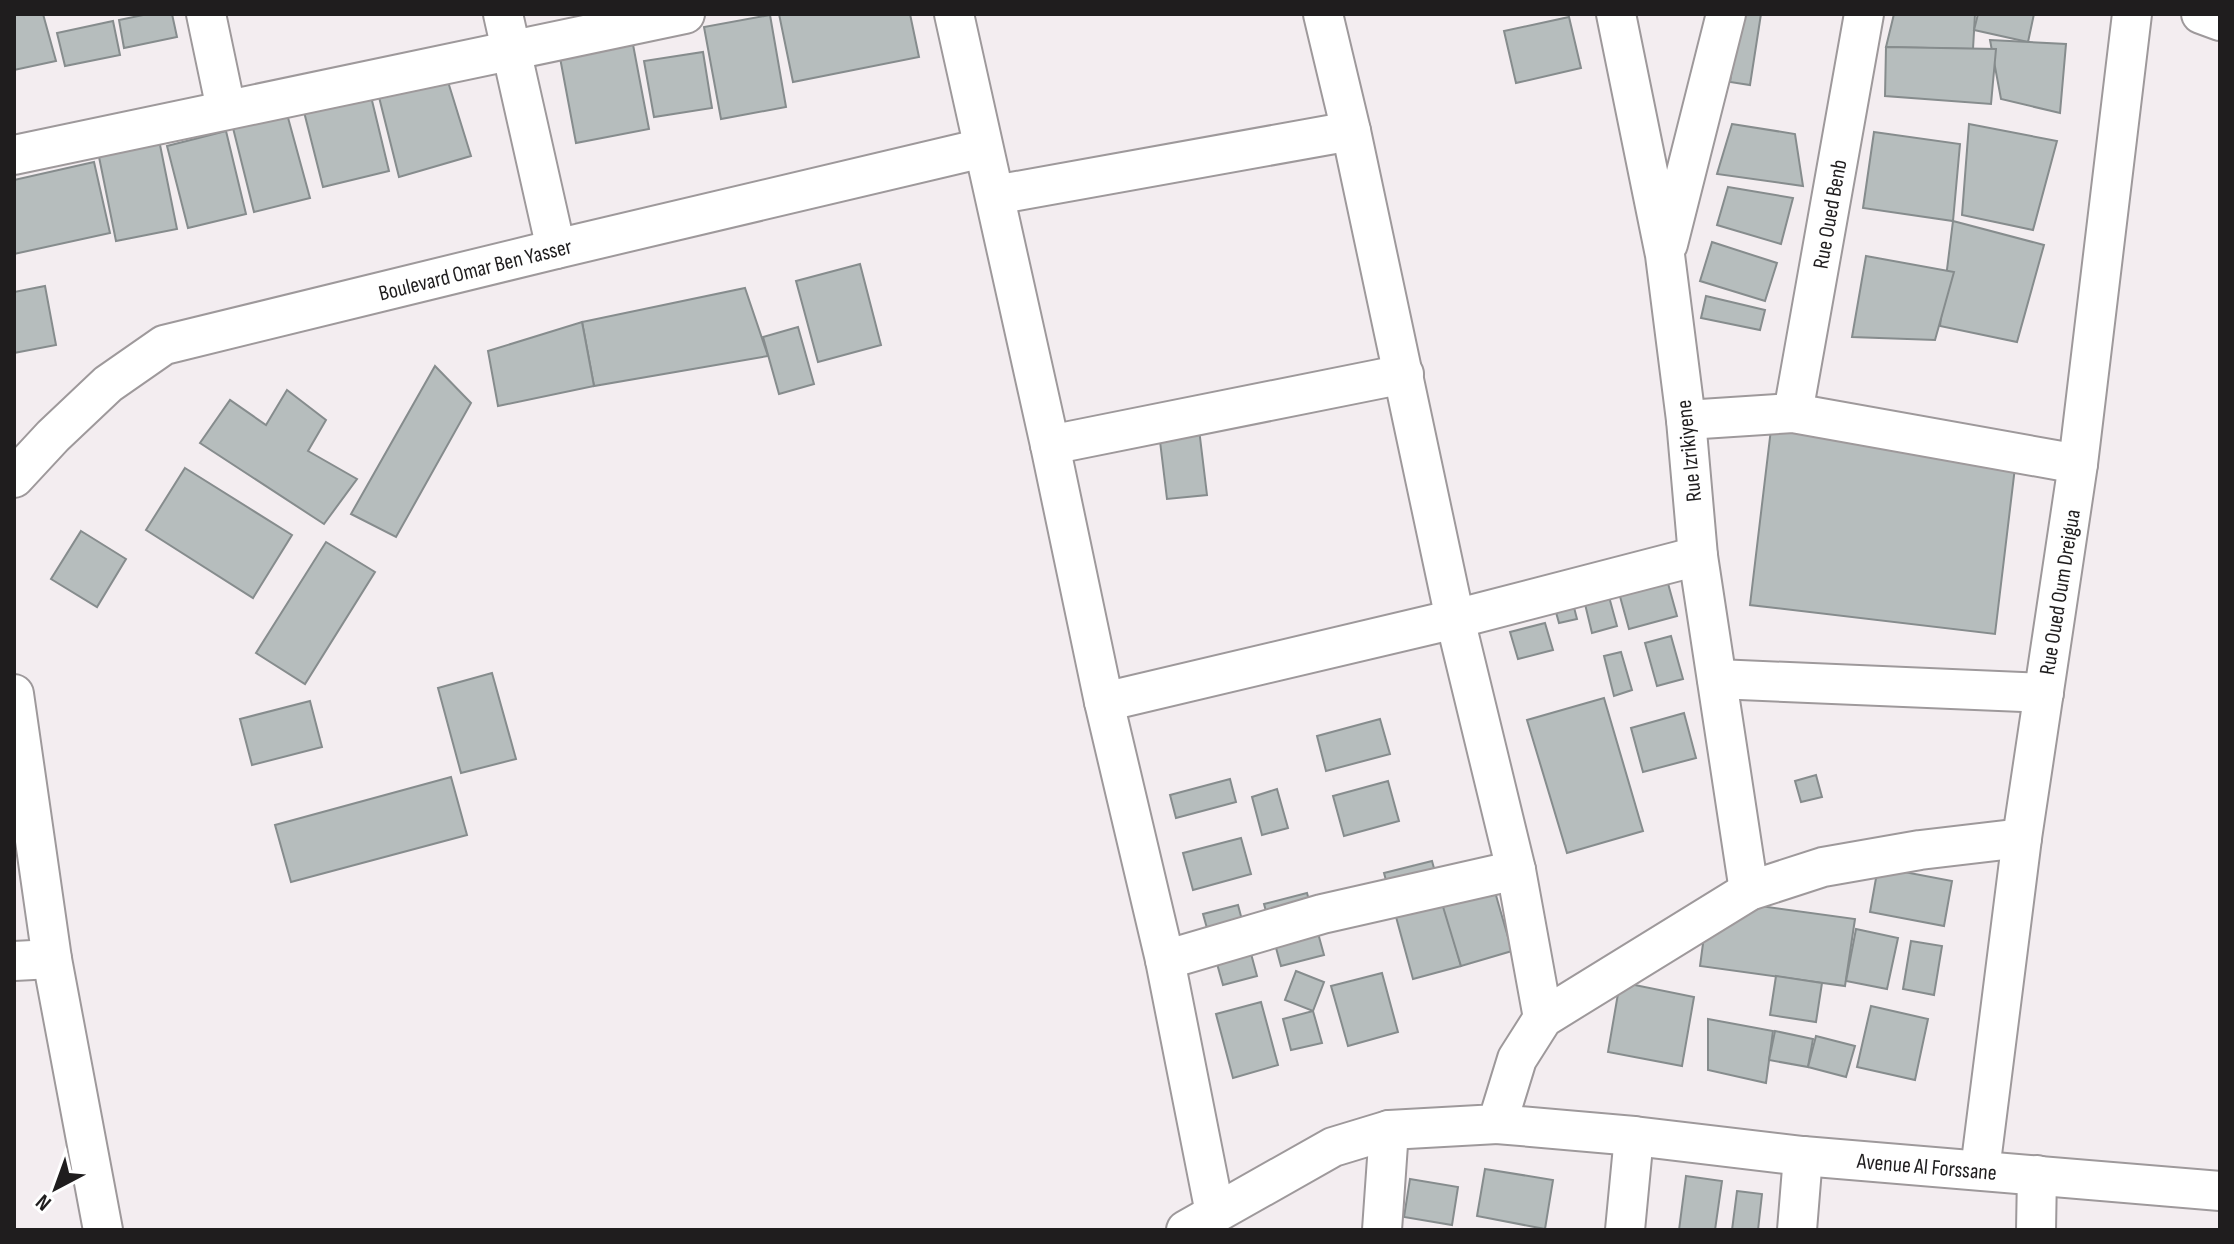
<svg xmlns="http://www.w3.org/2000/svg" width="2234" height="1244" font-family="'Sofia Sans Condensed',sans-serif">
	<style>
		.building { fill: #b6bdbd; stroke: #868c8d; stroke-width: 2 }
		.lines { fill: none; stroke-linecap: round; stroke-linejoin: round }
		.street-casing { stroke: #9e999b; stroke-width: 42 }
		.street { stroke: #fff; stroke-width: 38 }
		.labels { text-anchor: middle; stroke-width: 6; stroke-linejoin: round; paint-order: stroke }
		.street-label { font-size: 22px; fill: #1f1d1e; stroke: #fff }
	</style>
	<rect width="100%" height="100%" fill="#f3edf0"/>
	<g class="building">
		<polygon points="14,14 43,14 56,61 14,70"/>
		<polygon points="148,14 172,14 177,37 124,48 119,20"/>
		<polygon points="779,14 910,14 919,57 793,82"/>
		<polygon points="1740,14 1761,14 1750,85 1730,82"/>
		<polygon points="1894,14 1975,14 1973,49 1886,47"/>
		<polygon points="1978,14 2034,14 2028,42 1974,30"/>
		<polygon points="770,15 786,107 721,119 704,27"/>
		<polygon points="1569,17 1581,68 1516,83 1504,31"/>
		<polygon points="113,21 120,55 65,66 57,33"/>
		<polygon points="631,34 649,129 576,143 558,47"/>
		<polygon points="1990,40 2066,44 2060,113 2001,99"/>
		<polygon points="1886,47 1996,49 1991,104 1885,96"/>
		<polygon points="703,52 712,108 654,117 644,61"/>
		<polygon points="445,72 471,156 399,177 379,97"/>
		<polygon points="368,84 389,171 323,187 301,100"/>
		<polygon points="287,114 310,198 254,212 233,128"/>
		<polygon points="1732,124 1795,134 1803,186 1717,174"/>
		<polygon points="1969,124 2057,141 2033,230 1962,215"/>
		<polygon points="157,130 177,229 116,241 96,142"/>
		<polygon points="226,131 246,214 188,228 167,146"/>
		<polygon points="1874,132 1960,144 1953,221 1863,208"/>
		<polygon points="94,162 110,233 14,254 14,180"/>
		<polygon points="1728,187 1793,198 1781,244 1717,225"/>
		<polygon points="1953,221 2044,245 2017,342 1940,326"/>
		<polygon points="1712,242 1777,263 1765,301 1700,281"/>
		<polygon points="1866,256 1954,272 1935,340 1852,337"/>
		<polygon points="860,264 881,345 818,362 796,281"/>
		<polygon points="45,286 56,345 14,353 14,292"/>
		<polygon points="745,288 768,356 594,386 582,322"/>
		<polygon points="1706,296 1765,310 1760,330 1701,318"/>
		<polygon points="582,322 594,386 498,406 488,351"/>
		<polygon points="798,327 814,384 779,394 763,337"/>
		<polygon points="435,366 471,403 396,537 351,514"/>
		<polygon points="287,390 326,420 308,451 357,479 324,524 200,443 230,400 266,425"/>
		<polygon points="1199,429 1207,495 1167,499 1159,433"/>
		<polygon points="1771,429 2016,459 1995,634 1750,605"/>
		<polygon points="185,468 292,535 253,598 146,530"/>
		<polygon points="81,531 126,559 97,607 51,579"/>
		<polygon points="326,542 375,572 305,684 256,653"/>
		<polygon points="1664,569 1677,616 1629,629 1616,582"/>
		<polygon points="1570,592 1577,619 1559,623 1552,598"/>
		<polygon points="1608,593 1617,626 1592,633 1584,600"/>
		<polygon points="1545,623 1553,650 1518,659 1510,632"/>
		<polygon points="1671,636 1683,679 1657,686 1645,643"/>
		<polygon points="1621,652 1632,690 1614,696 1604,656"/>
		<polygon points="492,673 516,759 461,773 438,688"/>
		<polygon points="1604,698 1643,831 1567,853 1527,720"/>
		<polygon points="310,701 322,747 252,765 240,719"/>
		<polygon points="1684,713 1696,758 1643,772 1631,728"/>
		<polygon points="1380,719 1390,754 1326,771 1317,736"/>
		<polygon points="1816,775 1822,797 1801,802 1795,781"/>
		<polygon points="451,777 467,835 291,882 275,825"/>
		<polygon points="1230,779 1236,802 1176,818 1170,795"/>
		<polygon points="1388,781 1399,821 1344,836 1333,796"/>
		<polygon points="1277,789 1288,828 1262,835 1252,797"/>
		<polygon points="1241,838 1251,874 1193,890 1183,853"/>
		<polygon points="1432,861 1461,966 1413,979 1384,873"/>
		<polygon points="1878,867 1952,881 1944,926 1870,912"/>
		<polygon points="1489,871 1512,951 1461,966 1437,887"/>
		<polygon points="1307,893 1324,955 1281,966 1264,904"/>
		<polygon points="1709,899 1855,919 1845,986 1700,966"/>
		<polygon points="1238,905 1257,976 1223,985 1203,914"/>
		<polygon points="1856,929 1898,938 1887,989 1846,981"/>
		<polygon points="1911,941 1942,946 1934,995 1903,989"/>
		<polygon points="1296,971 1324,982 1313,1011 1285,1000"/>
		<polygon points="1382,973 1398,1032 1348,1046 1331,986"/>
		<polygon points="1776,976 1822,983 1816,1022 1770,1015"/>
		<polygon points="1620,982 1694,997 1682,1066 1608,1052"/>
		<polygon points="1261,1002 1278,1065 1233,1078 1216,1014"/>
		<polygon points="1871,1006 1928,1019 1915,1080 1857,1067"/>
		<polygon points="1313,1011 1322,1043 1291,1050 1283,1019"/>
		<polygon points="1708,1019 1773,1031 1766,1083 1708,1070"/>
		<polygon points="1775,1031 1813,1039 1808,1067 1769,1060"/>
		<polygon points="1816,1036 1855,1046 1846,1077 1808,1067"/>
		<polygon points="1485,1169 1553,1180 1545,1229 1477,1216"/>
		<polygon points="1686,1176 1722,1181 1715,1230 1679,1230"/>
		<polygon points="1410,1179 1458,1187 1452,1225 1404,1217"/>
		<polygon points="1737,1191 1762,1194 1758,1230 1732,1230"/>
	</g>
	<g class="lines">
		<defs>
			<g id="street">
				<polyline points="206,14 226,109"/>
				<polyline points="503,14 556,249"/>
				<polyline points="954,14 1050,445 1104,702 1165,960 1215,1213"/>
				<polyline points="1323,14 1351,131 1455,619 1516,870 1543,1018"/>
				<polyline points="1616,14 1665,255 1686,420 1698,556 1749,891"/>
				<polyline points="2201,14 2220,21"/>
				<polyline points="14,155 685,14"/>
				<polyline points="995,195 1351,131"/>
				<polyline points="1668,244 1726,14"/>
				<polyline points="1793,413 1864,14"/>
				<polyline points="1686,420 1793,413 2078,464"/>
				<polyline points="1050,445 1404,374"/>
				<polyline points="14,478 53,436 108,384 164,345 556,249 983,148"/>
				<polyline points="1717,679 2044,693"/>
				<polyline points="14,694 52,959 103,1230"/>
				<polyline points="1104,702 1455,619 1698,556"/>
				<polyline points="1165,960 1322,914 1516,870"/>
				<polyline points="14,961 52,959"/>
				<polyline points="1497,1124 1634,1136 1803,1156 2220,1191"/>
				<polyline points="1980,1170 2022,838 2078,464 2132,14"/>
				<polyline points="1186,1230 1333,1147 1389,1130 1497,1124 1517,1059 1543,1018 1749,891 1823,867 1920,850 2022,838"/>
				<polyline points="1382,1230 1389,1130"/>
				<polyline points="1625,1230 1634,1136"/>
				<polyline points="1797,1230 1803,1156"/>
				<polyline points="2036,1230 2037,1175"/>
			</g>
		</defs>
		<use href="#street" class="street-casing"/>
		<use href="#street" class="street"/>
	</g>
	<g class="labels">
		<g class="street-label">
			<text transform="translate(1829 214) rotate(-80)" y="8">Rue Oued Benb</text>
			<text transform="translate(475 269) rotate(-14)" y="8">Boulevard Omar Ben Yasser</text>
			<text transform="translate(1688 451) rotate(-96)" y="8">Rue Izrikiyene</text>
			<text transform="translate(2059 592) rotate(-81)" y="8">Rue Oued Oum Dreigua</text>
			<text transform="translate(1927 1166) rotate(5)" y="8">Avenue Al Forssane</text>
		</g>
	</g>
	<rect width="2234" height="1244" fill="none" stroke="#1f1d1e" stroke-width="32"/>
	<g transform="translate(56 1188) rotate(221)" stroke="#ffffff" stroke-width="6" paint-order="stroke">
	<path d="M0-6L14 30L0 20L-14 30Z" fill="#1f1d1e"/>
	<text y="-12" font-size="22" font-weight="bold" text-anchor="middle" fill="#1f1d1e">N</text>
	</g>
</svg>
